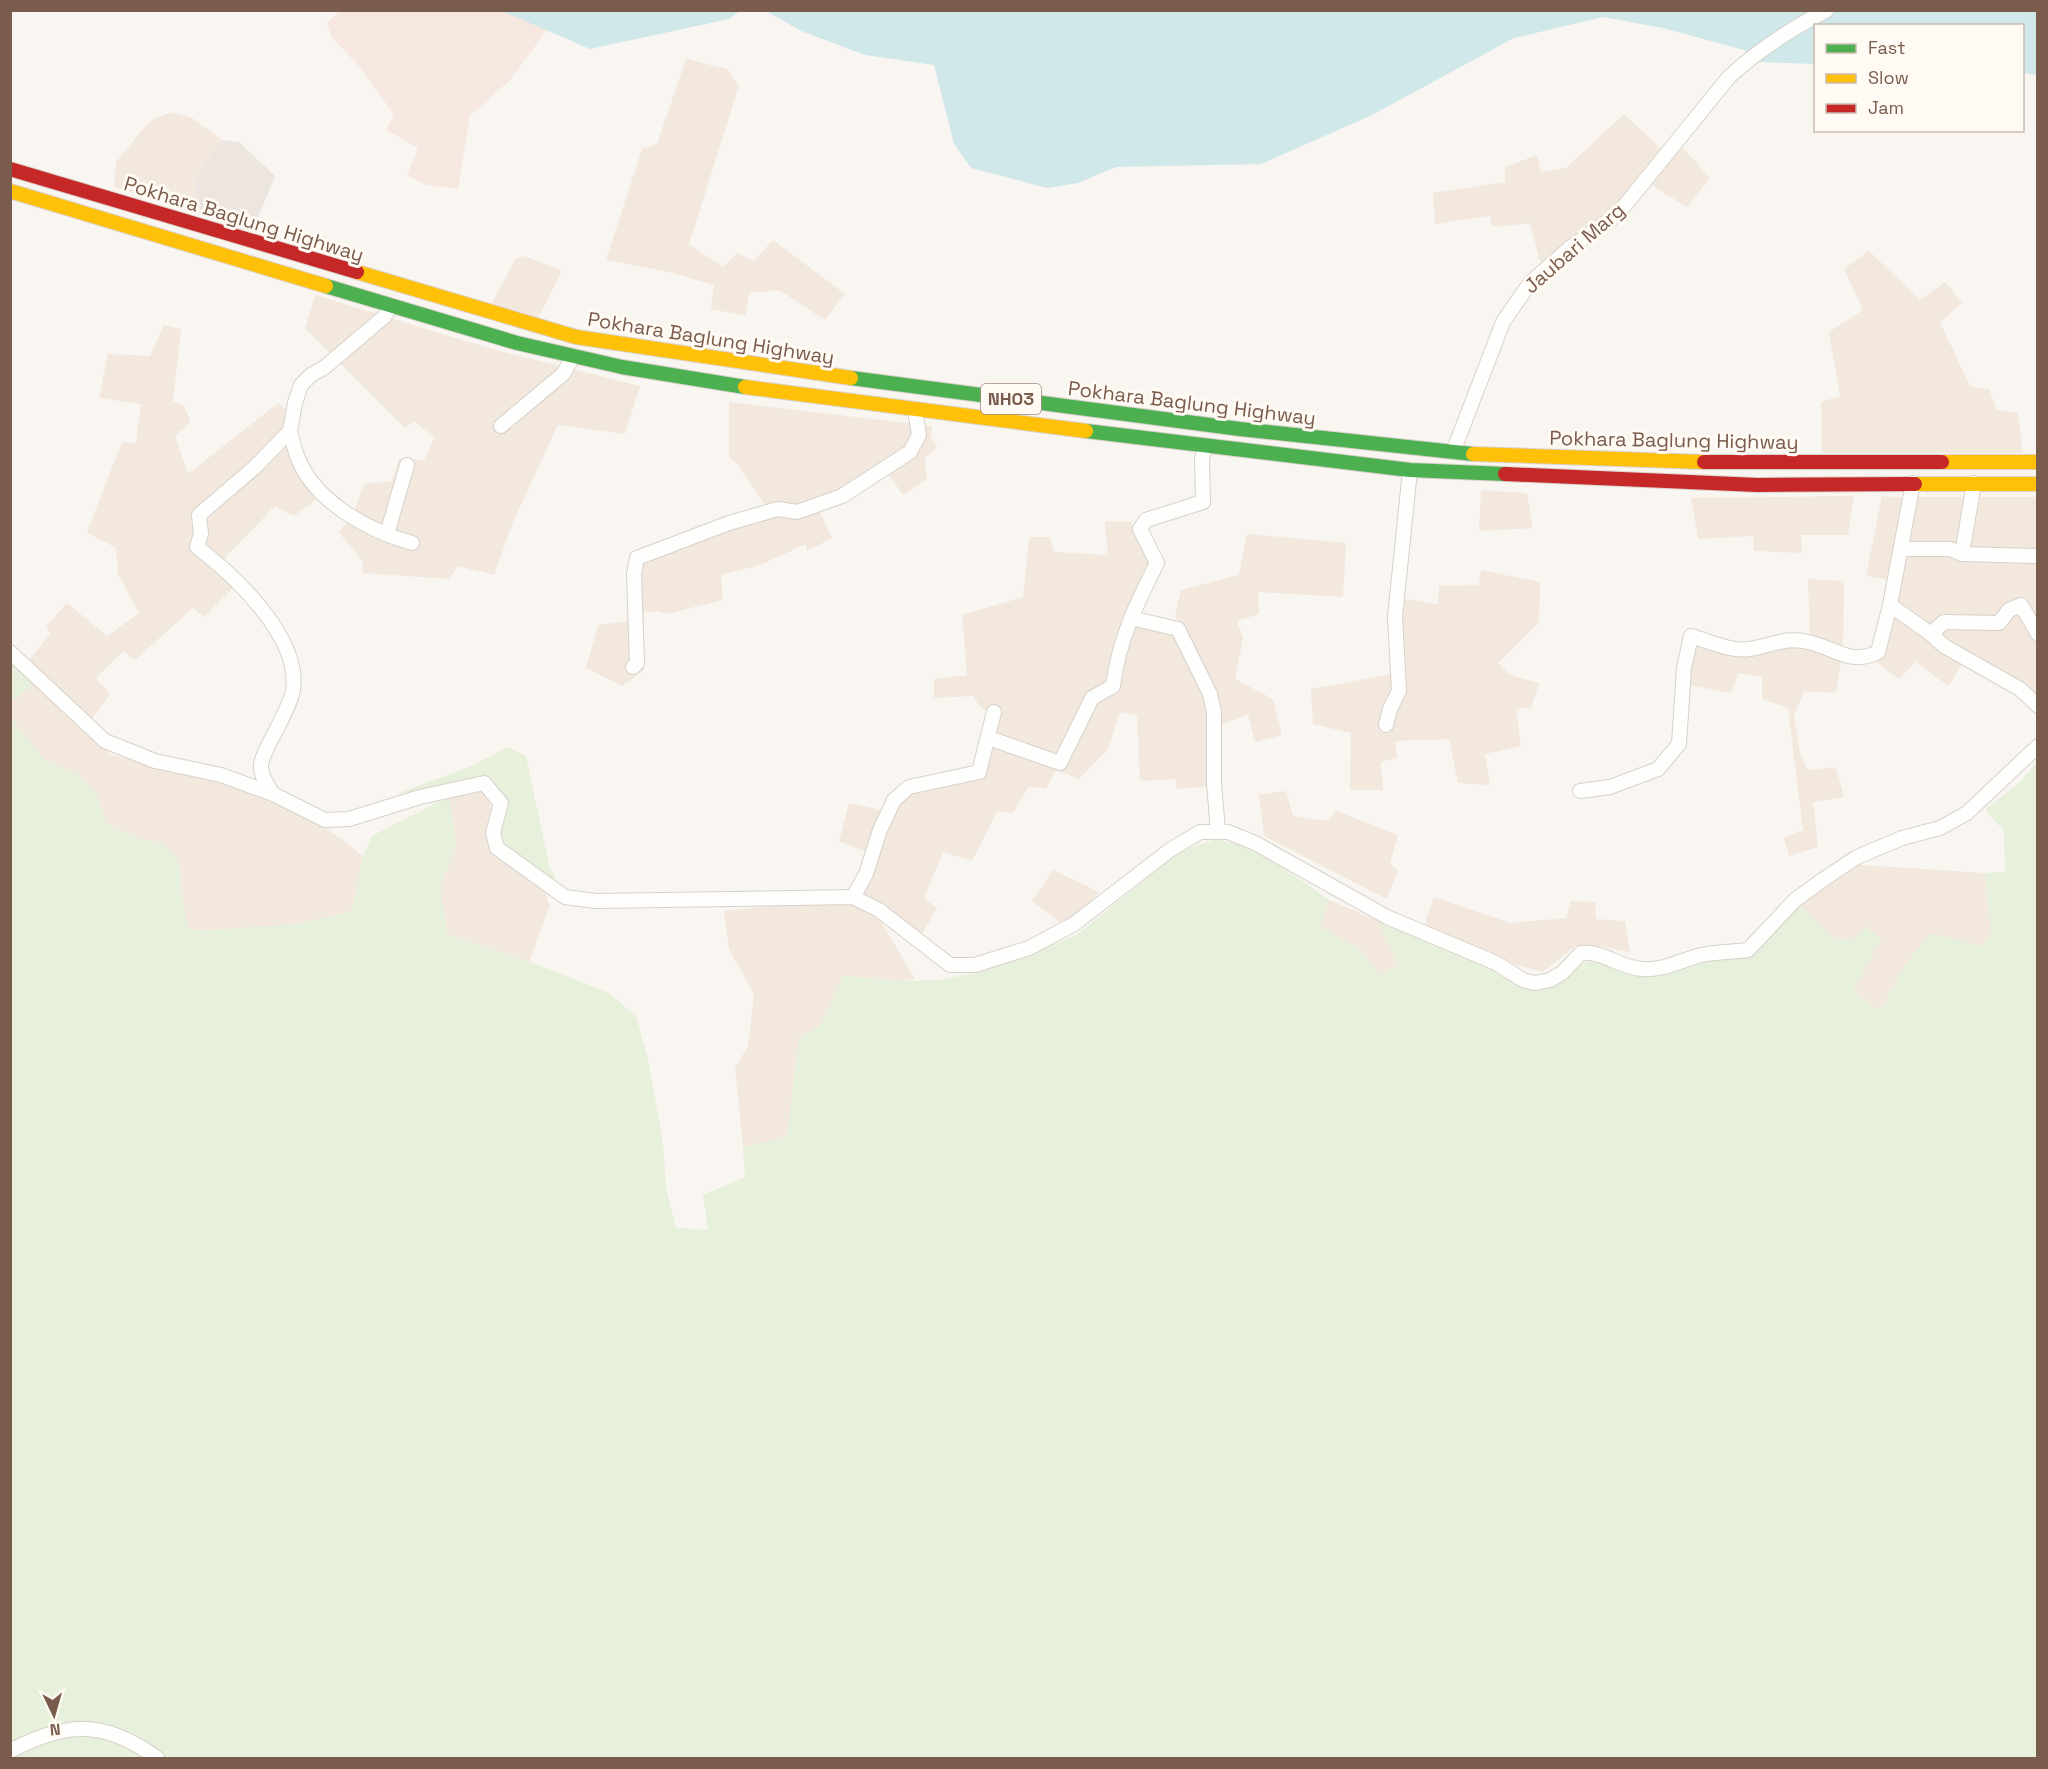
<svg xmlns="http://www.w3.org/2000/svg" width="2048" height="1769" font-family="'Space Grotesk',sans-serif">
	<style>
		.residential { fill: #f2e8de }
		.commercial { fill: #f6e8e1 }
		.industrial { fill: #ede5e0 }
		.green { fill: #e7f0db }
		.water { fill: #d0e8ea }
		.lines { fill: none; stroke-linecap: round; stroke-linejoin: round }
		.street-casing { stroke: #d7d1cb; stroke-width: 16 }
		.fast-casing { stroke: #dad1cc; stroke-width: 16 }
		.slow-casing { stroke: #dad1cc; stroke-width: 16 }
		.jam-casing { stroke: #dad1cc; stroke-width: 16 }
		.street { stroke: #fefefd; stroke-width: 14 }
		.fast { stroke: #4caf50; stroke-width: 14 }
		.slow { stroke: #ffc107; stroke-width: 14 }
		.jam { stroke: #c62828; stroke-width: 14 }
		.labels { text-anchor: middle; stroke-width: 6; stroke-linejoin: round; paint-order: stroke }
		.shield { fill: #fffaf3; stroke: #a28b7f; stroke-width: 1.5 }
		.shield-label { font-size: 18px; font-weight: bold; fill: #7a5c4d }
		.street-label { font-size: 20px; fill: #7a5c4d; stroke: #fffaf3 }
	</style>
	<rect width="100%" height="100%" fill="#f9f5f0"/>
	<g class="residential">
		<polygon points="686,59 727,69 739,86 689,244 723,267 737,253 754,261 773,240 845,294 825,320 779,290 749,293 746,316 711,309 714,285 665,271 606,260 642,149 657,144"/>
		<polygon points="171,112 192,118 222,140 199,170 191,212 114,187 116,162 150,121"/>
		<polygon points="1624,114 1661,149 1614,212 1551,257 1540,262 1530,223 1492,227 1490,216 1435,224 1433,193 1505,182 1505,167 1537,155 1541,172 1566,168"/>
		<polygon points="1682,147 1710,178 1687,207 1653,186 1656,177"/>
		<polygon points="1869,251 1920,300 1945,282 1962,303 1940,322 1970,386 1989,389 1997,410 2018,413 2023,453 1822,453 1821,402 1840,396 1829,332 1863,310 1844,269"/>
		<polygon points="525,256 562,271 538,318 491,305 516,258"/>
		<polygon points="315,295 492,349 640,386 625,434 558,425 513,522 494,575 458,566 449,579 363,573 362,560 339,533 354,512 364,484 392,481 399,459 424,460 434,438 414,421 405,428 305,328"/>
		<polygon points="164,325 181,329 173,402 183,404 191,422 175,436 188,474 278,403 289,411 287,437 319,497 294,516 275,506 215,568 234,587 204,617 193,608 135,660 123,651 96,678 110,695 91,720 29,660 50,634 46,626 67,603 107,636 139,613 118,574 116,548 87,532 122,442 136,443 141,404 99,398 108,354 150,356"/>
		<polygon points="729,402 932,426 931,439 937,446 925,459 927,479 903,495 889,475 819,511 832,538 807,551 806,544 760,565 721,575 723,600 666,614 659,611 644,612 644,670 622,686 586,668 598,625 628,621 630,557 642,547 765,505 739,466 729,456"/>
		<polygon points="1481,490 1527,493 1533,528 1479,531"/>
		<polygon points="1854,496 1848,535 1801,535 1802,553 1754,551 1753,536 1698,539 1691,498"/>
		<polygon points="1882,496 1907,498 1889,580 1866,576"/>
		<polygon points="1914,497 2037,497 2037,695 2024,682 1943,644 1894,604"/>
		<polygon points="1105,521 1131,522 1150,564 1127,621 1163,628 1178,637 1211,709 1212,786 1177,789 1175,779 1140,781 1137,715 1120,712 1108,749 1079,779 1056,770 1046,789 1029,786 1013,813 997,812 972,861 943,852 924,898 937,908 921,936 868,895 853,888 866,852 839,841 849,803 884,811 892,793 913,781 977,765 992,715 980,707 973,696 934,698 934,679 967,675 962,615 1023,597 1029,537 1050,537 1054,552 1108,555"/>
		<polygon points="1247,534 1346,543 1343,597 1258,592 1259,614 1237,621 1243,638 1235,679 1273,699 1282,735 1255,742 1248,715 1219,725 1213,681 1175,616 1181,590 1239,575"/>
		<polygon points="1481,570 1540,582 1539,622 1498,663 1510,675 1539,683 1531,708 1516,709 1521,746 1485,754 1490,785 1458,783 1449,739 1395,741 1397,758 1381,762 1383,790 1350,790 1351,733 1313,724 1311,689 1391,674 1391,597 1438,604 1439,586 1479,585"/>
		<polygon points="1808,579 1844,581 1843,647 1822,644 1810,636"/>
		<polygon points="1893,611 1964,662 1948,686 1916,662 1899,679 1876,661 1886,641"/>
		<polygon points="1683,640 1700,645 1780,644 1819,651 1841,662 1836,693 1804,691 1794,716 1800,752 1807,770 1836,767 1844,797 1813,802 1818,847 1789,856 1784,838 1803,830 1788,708 1762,699 1762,677 1739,673 1731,693 1690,685 1675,677"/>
		<polygon points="33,684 112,755 215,780 288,809 330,831 363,856 352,911 298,924 198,931 188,928 181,891 180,865 165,845 137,838 106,823 97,795 79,774 45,761 21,733 11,717 11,702"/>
		<polygon points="484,788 493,812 487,838 494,853 544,891 550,905 529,962 447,934 440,887 456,845 449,796"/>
		<polygon points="1286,791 1293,816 1326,821 1336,811 1398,835 1390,863 1398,871 1387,899 1264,836 1259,795"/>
		<polygon points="1861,865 1985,873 1991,932 1982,947 1905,965 1880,1011 1853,991 1852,940 1833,939 1799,905"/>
		<polygon points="1053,870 1099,892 1078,915 1063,925 1032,901"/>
		<polygon points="1434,897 1510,923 1566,918 1571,901 1595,902 1596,919 1625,921 1630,952 1599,946 1575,946 1543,972 1519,966 1427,927 1426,920"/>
		<polygon points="1329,900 1377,920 1398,965 1378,975 1359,948 1319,927"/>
		<polygon points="788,904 852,904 877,915 915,979 900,981 843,976 821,1025 799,1038 787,1137 743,1147 735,1068 748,1046 754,994 729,949 724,911"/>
	</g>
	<polygon class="commercial" points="502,10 548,29 510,80 470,116 458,189 426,185 407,175 418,148 386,130 394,115 360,67 331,37 327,23 340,11"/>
	<polygon class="industrial" points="222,140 239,142 275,176 252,232 191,212 199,170"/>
	<g class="green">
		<polygon points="11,660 33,684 11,702"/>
		<path d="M10,717L45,761L79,774L97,795L106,823L137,838L165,845L180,865L181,891L188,928L198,931L298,924L352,911L363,856L372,836L449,796L456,845L440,887L447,934L554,971L609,993L636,1016L648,1059L663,1143L666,1189L676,1228L708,1230L703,1195L745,1177L743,1147L787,1137L799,1038L821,1025L843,976L900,981L938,980L981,972L1075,936L1181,851L1216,839L1243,846L1284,868L1329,900L1320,927L1359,948L1378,975L1398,965L1377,920C1410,933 1445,944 1476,960C1492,968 1514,988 1533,990C1557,992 1573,966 1593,959L1629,975L1662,974L1709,960L1755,953L1799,905L1833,939L1852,940L1866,927L1881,939L1853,991L1880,1011L1905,965L1930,933L1982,946L1991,932L1985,873L2005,872L2004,831L1985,810L2019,783L2037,762V1758H11Z"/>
		<polygon points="507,747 526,756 549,865 559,886 503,843 489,782 396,794 472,766"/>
	</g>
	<g class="water">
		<polygon points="502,11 740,10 740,11 729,19 590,49"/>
		<polygon points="766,11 2037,11 2037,75 2023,73 2022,26 1816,26 1815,64 1755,62 1744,50 1663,28 1603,17 1514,38 1372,115 1261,164 1116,167 1078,183 1047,188 971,168 954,144 934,65 865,55 801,31"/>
	</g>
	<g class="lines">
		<defs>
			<g id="street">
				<polyline points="501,426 563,374 573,357"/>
				<path d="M290,431C293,440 294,449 298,458C315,502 369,531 412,543"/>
				<path d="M1453,452L1503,322L1530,283L1571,247L1617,215L1729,77C1759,49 1791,29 1827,10"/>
				<polyline points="1913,483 1890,605 1931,634 1944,622 1999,623 2009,610 2021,605 2038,634"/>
				<polyline points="1974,483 1962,554 2038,556"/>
				<polyline points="387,534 407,465"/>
				<polyline points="1901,549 1950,549 1962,554"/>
				<polyline points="1131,618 1178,629 1210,694 1214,712 1214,783 1218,832"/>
				<polyline points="1931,634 1944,646 2020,689 2038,706"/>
				<path d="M10,652L105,741L155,761L221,775L273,794L325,820L349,819L420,797L484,783L501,803L493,833L497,848L565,897L596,901L853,897L879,910L950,965H975L1029,948L1074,924L1170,850L1200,832H1228L1255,843L1387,917L1496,963L1523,980L1535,983L1550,980L1562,973L1581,953C1605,951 1617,967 1642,969C1664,971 1681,960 1701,955C1716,952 1733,952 1748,950L1795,900L1821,881L1857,857L1902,838L1940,828L1967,813L2038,746"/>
				<polyline points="633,667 637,663 634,574 637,558 729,523 778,509 797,512 842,496 910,452 919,435 915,410"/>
				<polyline points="1386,725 1390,709 1399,691 1395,617 1410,470"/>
				<path d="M989,738L1060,763L1092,698L1113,686C1119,639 1136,605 1157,563L1140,529L1146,520L1203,502L1202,459L1205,446"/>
				<path d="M1580,791L1610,787L1658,769L1679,744L1684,668L1691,636C1709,641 1730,652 1750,649C1770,646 1787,636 1808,642C1835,648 1851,666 1878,652L1890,605"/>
				<path d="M273,794C268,786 260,776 261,765C262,750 289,713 293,690C301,638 235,576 197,547L201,534L199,515L255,467L290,431L295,403L301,385L311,375L325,367L385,316L390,306"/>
				<polyline points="853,897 866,874 880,830 894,800 909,787 979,772 994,712"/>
				<path d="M10,1751C66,1721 105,1720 157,1758"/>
			</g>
			<g id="fast">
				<polyline points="326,286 517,343 622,367 745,387"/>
				<polyline points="851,378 1240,429 1473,454"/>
				<polyline points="1086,431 1410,470 1505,474"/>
			</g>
			<g id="slow">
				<polyline points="10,191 326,286"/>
				<polyline points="357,272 576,337 851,378"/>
				<polyline points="745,387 1086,431"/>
				<polyline points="1473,454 1704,462"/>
				<polyline points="1942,462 2038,462"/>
				<polyline points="1915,484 2038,484"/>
			</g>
			<g id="jam">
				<polyline points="10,169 357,272"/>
				<polyline points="1704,462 1942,462"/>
				<polyline points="1505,474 1757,485 1915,484"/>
			</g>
		</defs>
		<use href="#street" class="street-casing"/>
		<use href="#fast" class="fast-casing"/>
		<use href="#slow" class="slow-casing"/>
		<use href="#jam" class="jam-casing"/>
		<use href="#street" class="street"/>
		<use href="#fast" class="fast"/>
		<use href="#slow" class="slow"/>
		<use href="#jam" class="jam"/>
	</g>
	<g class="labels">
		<rect class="shield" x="981" y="384" width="60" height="30" rx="4.5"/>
		<g class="shield-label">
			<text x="1011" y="405">NH03</text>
		</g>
		<g class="street-label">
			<text transform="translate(244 219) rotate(17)" y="7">Pokhara Baglung Highway</text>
			<text transform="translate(1574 248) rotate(-41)" y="7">Jaubari Marg</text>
			<text transform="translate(711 338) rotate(9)" y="7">Pokhara Baglung Highway</text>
			<text transform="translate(1192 403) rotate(7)" y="7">Pokhara Baglung Highway</text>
			<text transform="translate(1674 440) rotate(1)" y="7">Pokhara Baglung Highway</text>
		</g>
	</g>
	<rect width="2048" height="1769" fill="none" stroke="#7a5c4d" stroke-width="24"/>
	<rect x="1814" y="24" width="210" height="108" fill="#fffaf3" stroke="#cabbb1" stroke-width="1.5"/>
	<rect x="1826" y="44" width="30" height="9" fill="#4caf50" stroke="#cabbb1" stroke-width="1.5"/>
	<text x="1868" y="54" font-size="18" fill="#7a5c4d">Fast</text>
	<rect x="1826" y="74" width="30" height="9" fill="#ffc107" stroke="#cabbb1" stroke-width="1.5"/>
	<text x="1868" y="84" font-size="18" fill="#7a5c4d">Slow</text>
	<rect x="1826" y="104" width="30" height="9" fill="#c62828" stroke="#cabbb1" stroke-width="1.5"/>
	<text x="1868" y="114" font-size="18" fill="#7a5c4d">Jam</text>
	<g transform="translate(54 1715) rotate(175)" stroke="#fffaf3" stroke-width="4.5" paint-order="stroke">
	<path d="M0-4.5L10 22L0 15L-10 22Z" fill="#7a5c4d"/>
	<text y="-9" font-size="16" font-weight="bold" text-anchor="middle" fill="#7a5c4d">N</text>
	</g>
</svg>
